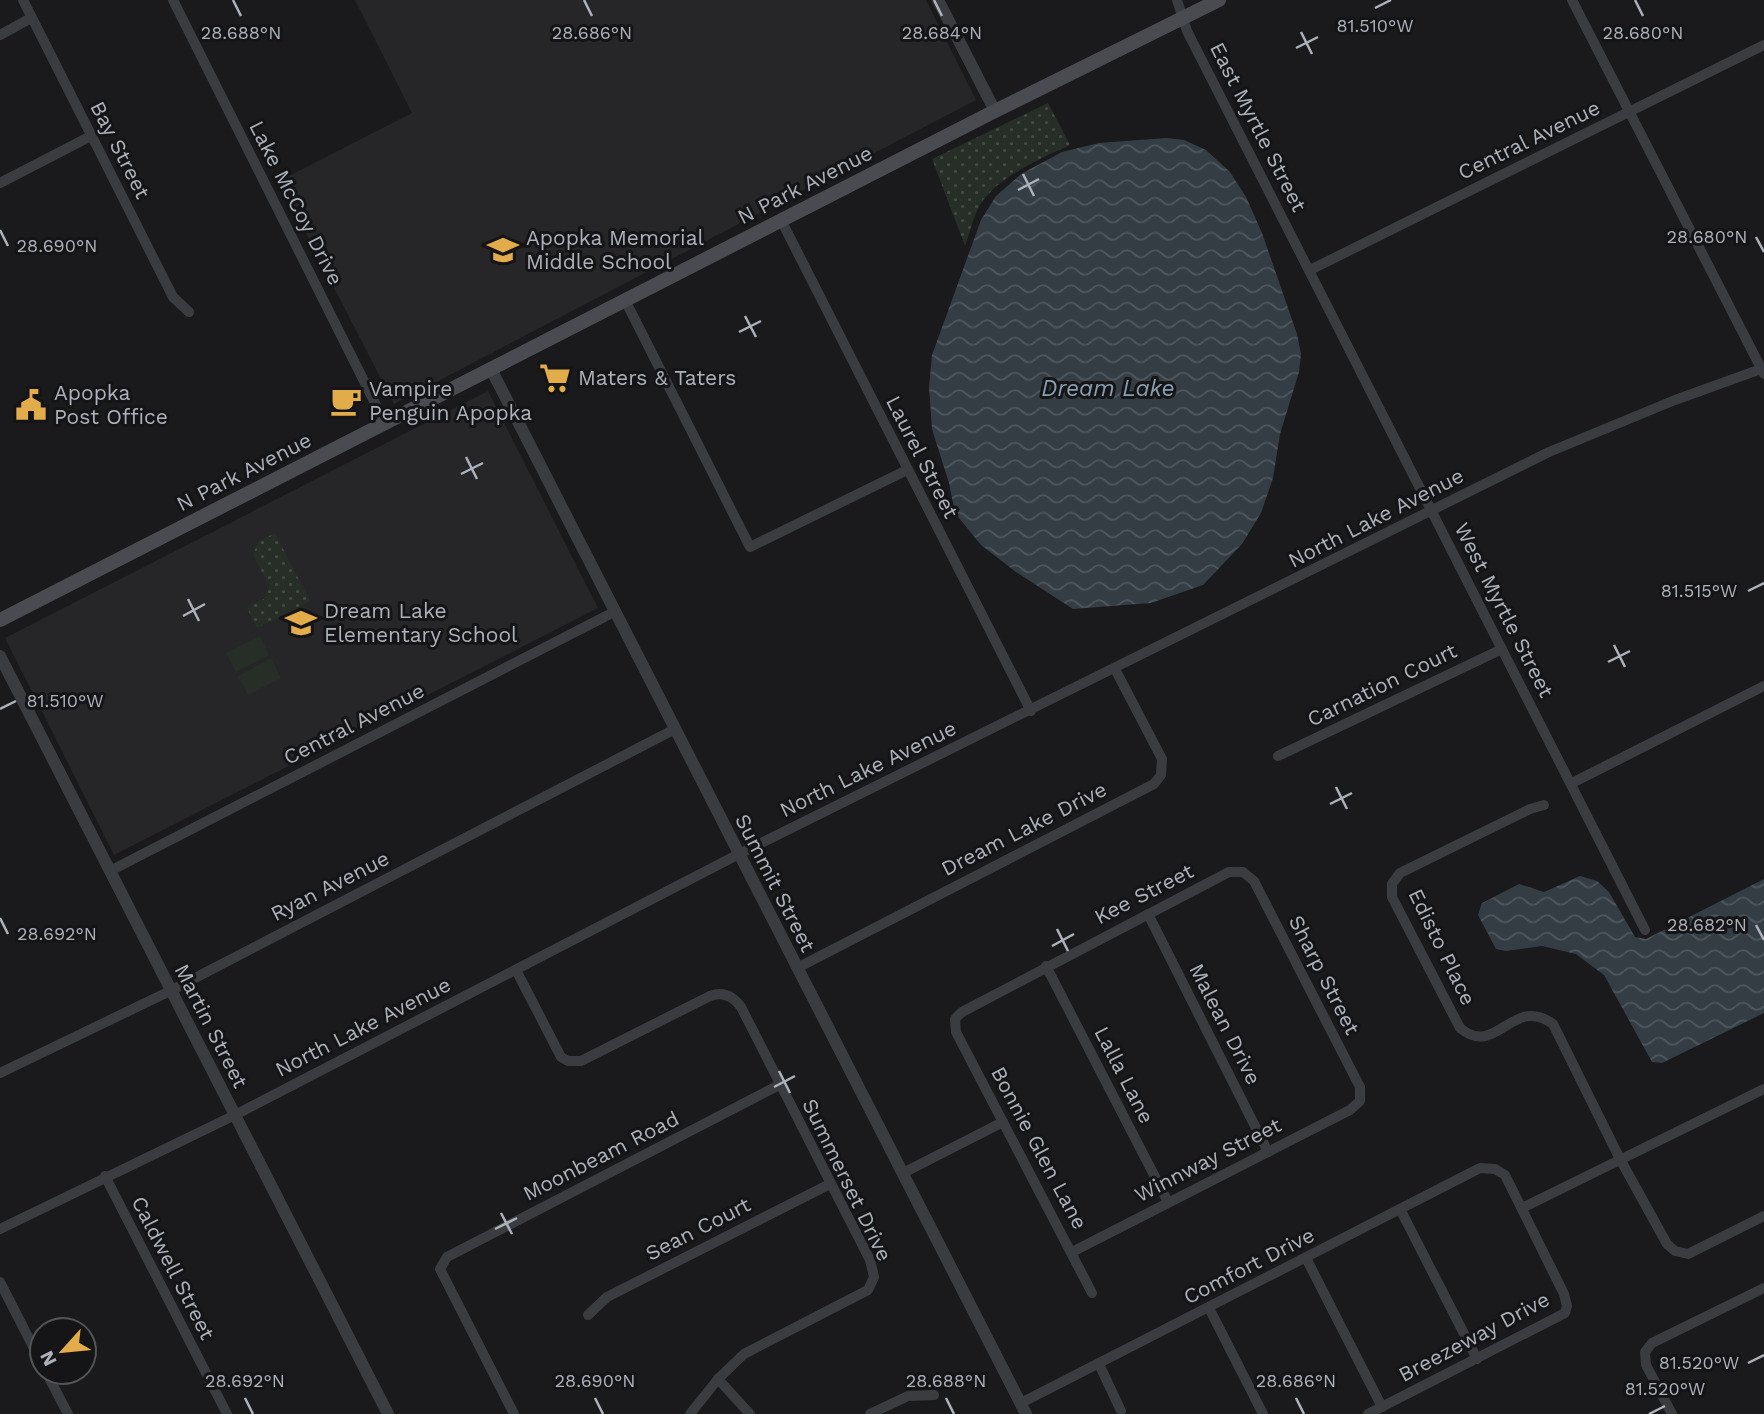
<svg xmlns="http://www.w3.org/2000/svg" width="1764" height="1414" font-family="'Work Sans',sans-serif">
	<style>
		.built { fill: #262629 }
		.grass { fill: #262e27 }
		.park { fill: url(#park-dots) }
		.water { fill: url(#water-waves) }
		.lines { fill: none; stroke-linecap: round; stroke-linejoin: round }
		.minor { stroke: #3b3c40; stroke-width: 10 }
		.tertiary { stroke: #3b3c40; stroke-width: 12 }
		.secondary { stroke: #494b50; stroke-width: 14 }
		.ticks { fill: none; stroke: #adb2ba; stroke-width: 2.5 }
		.labels { text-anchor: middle; stroke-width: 6; stroke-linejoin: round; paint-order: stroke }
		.street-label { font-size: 21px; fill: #adb2ba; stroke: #151517 }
		.poi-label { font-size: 21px; fill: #adb2ba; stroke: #151517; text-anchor: start }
		.water-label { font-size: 23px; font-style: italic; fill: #889fb1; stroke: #151517 }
		.ticks-label { font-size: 18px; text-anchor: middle; fill: #adb2ba; stroke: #151517; stroke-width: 6; stroke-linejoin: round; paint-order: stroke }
	</style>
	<defs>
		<pattern id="park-dots" width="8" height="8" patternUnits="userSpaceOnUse" patternTransform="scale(1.75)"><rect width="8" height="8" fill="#262e27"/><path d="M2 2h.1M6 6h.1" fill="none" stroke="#434a44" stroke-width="1.8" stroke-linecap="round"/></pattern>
		<pattern id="water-waves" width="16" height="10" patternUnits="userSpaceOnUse" patternTransform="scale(1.75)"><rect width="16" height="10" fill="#343d44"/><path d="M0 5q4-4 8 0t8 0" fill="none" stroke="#4f575d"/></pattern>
	</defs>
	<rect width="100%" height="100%" fill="#1a1a1c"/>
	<g class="built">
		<polygon points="355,0 926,0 976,100 394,404 279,181 412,113"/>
		<polygon points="488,391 598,608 114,855 5,638"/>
	</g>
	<g class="grass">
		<polygon points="260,636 269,655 236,672 226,653"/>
		<polygon points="271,658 281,678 248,695 238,676"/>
	</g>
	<g class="park">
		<path d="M1048,103L1070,145C1042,158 997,177 980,205C973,217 970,233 965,246L932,159Z"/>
		<polygon points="275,533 310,601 257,628 247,608 264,599 270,587 253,555 258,542"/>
	</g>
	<g class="water">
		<polygon points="1166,138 1184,140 1206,150 1230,172 1246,197 1262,233 1297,334 1301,354 1299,372 1280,434 1273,478 1261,513 1242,544 1203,585 1151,603 1073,609 1016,572 981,545 955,513 949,483 932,429 929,388 932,355 981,220 996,196 1021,174 1062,152 1099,143"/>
		<polygon points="1580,876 1597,881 1609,892 1635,937 1646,939 1764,879 1764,1013 1662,1063 1652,1062 1604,975 1576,954 1542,946 1506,951 1496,949 1478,915 1482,903 1519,884 1544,892"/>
	</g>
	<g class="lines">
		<g class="minor">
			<polyline points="23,0 173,297 189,312"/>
			<polyline points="173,0 385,423"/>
			<polyline points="1177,0 1187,31 1645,930"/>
			<polyline points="1572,0 1764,374"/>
			<polyline points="0,35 31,18"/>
			<polyline points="0,183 91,136"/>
			<polyline points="781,220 1031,711"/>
			<polyline points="1310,270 1764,45"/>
			<polyline points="625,300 750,547 907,470"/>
			<polyline points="1278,756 1502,649"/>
			<polyline points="1572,783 1764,686"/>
			<path d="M1544,805L1530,809L1400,873L1392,884V897L1460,1028C1497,1059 1512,994 1553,1024L1620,1159L1667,1244L1675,1251L1688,1254L1764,1216"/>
			<polyline points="110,871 614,612"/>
			<polyline points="1148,914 1268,1152"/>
			<polyline points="1046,966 1168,1202"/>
			<polyline points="797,968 1154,784 1161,775 1162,759 1115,669"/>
			<path d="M516,970L561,1057L568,1061H581L710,996C723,991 733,996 741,1007L870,1260L874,1277L868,1290L744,1354L718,1379L690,1414"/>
			<polyline points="0,1073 170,991 675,729"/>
			<polyline points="903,1173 1003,1122"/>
			<polyline points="105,1176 227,1414"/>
			<polyline points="1522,1208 1764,1089"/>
			<polyline points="1400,1209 1477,1359"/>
			<polyline points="0,1229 235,1115 739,854 1549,452 1675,400 1764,368"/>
			<polyline points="1072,1252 1350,1110 1360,1101 1360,1087 1254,881 1243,872 1229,872 962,1012 955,1019 956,1032 1092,1293"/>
			<polyline points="1306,1258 1382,1407"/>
			<polyline points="0,1282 42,1364"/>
			<polyline points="1209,1308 1263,1414"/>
			<polyline points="588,1315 607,1297 830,1184"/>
			<polyline points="1099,1364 1121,1411"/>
			<polyline points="46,1372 68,1414"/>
			<polyline points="718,1379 750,1414"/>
			<polyline points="1021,1403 1480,1168 1495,1169 1505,1175 1564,1294 1567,1306 1565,1313 1368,1414"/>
			<polyline points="514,1414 440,1269 447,1257 779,1085"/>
			<polyline points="870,1414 908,1396 934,1395"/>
			<polyline points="1672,1414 1646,1365 1645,1352 1652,1343 1764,1288"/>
		</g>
		<g class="tertiary">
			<polyline points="938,0 995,111"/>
			<polyline points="491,369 1026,1414"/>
			<polyline points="0,656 388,1414"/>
		</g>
		<polyline class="secondary" points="0,620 995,111 1219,0"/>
	</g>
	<path class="ticks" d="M233,0L241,16M584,0L592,16M934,0L942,16M1635,0L1643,16M1375,8L1391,0M1301,32L1312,54M1296,48L1318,37M1023,174L1034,196M1018,190L1039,179M0,230L8,246M1756,237L1764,252M745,316L756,337M739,332L761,321M466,457L477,479M461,474L483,463M1748,591L1764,583M188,599L199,621M183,616L205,604M1614,645L1625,667M1608,662L1630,651M0,709L16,701M1336,787L1347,809M1330,804L1352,793M0,918L8,934M1756,925L1764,940M1057,929L1068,951M1052,946L1074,934M779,1071L790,1093M774,1087L795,1076M501,1213L512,1234M495,1229L517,1218M1748,1363L1764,1355M245,1398L253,1414M595,1398L603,1414M946,1398L954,1414M1296,1398L1304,1414M1649,1414L1665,1406"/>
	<defs>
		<symbol id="school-bare" viewBox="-9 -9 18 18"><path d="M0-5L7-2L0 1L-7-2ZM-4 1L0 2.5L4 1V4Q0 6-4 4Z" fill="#e3ac4a" stroke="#151517" stroke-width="2.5" paint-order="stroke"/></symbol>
		<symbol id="supermarket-bare" viewBox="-9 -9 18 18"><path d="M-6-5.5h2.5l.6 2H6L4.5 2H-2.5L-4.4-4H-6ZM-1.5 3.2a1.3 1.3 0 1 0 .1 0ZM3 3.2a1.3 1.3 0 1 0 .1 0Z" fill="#e3ac4a" stroke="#151517" stroke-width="2.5" paint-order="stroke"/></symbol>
		<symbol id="cafe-bare" viewBox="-9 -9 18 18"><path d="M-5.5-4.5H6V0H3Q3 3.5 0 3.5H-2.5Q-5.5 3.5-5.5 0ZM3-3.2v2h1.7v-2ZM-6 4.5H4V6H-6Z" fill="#e3ac4a" stroke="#151517" stroke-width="2.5" paint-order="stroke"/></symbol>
		<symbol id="civic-bare" viewBox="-9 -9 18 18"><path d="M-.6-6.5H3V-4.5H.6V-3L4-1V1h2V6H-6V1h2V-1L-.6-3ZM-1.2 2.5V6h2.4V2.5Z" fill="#e3ac4a" stroke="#151517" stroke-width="2.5" paint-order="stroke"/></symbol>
	</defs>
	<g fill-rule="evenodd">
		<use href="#school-bare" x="481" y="228" width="44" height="44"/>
		<use href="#supermarket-bare" x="533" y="356" width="44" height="44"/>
		<use href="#cafe-bare" x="324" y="379" width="44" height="44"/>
		<use href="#civic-bare" x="9" y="383" width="44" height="44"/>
		<use href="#school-bare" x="279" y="601" width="44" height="44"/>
	</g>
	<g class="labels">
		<g class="street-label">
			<text transform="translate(1258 127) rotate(63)" y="7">East Myrtle Street</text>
			<text transform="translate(1529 140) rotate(-26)" y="7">Central Avenue</text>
			<text transform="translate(120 150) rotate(63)" y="7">Bay Street</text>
			<text transform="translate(805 185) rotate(-27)" y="7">N Park Avenue</text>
			<text transform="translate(296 203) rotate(63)" y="7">Lake McCoy Drive</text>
			<text transform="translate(922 457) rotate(63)" y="7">Laurel Street</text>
			<text transform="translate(244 472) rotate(-27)" y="7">N Park Avenue</text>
			<text transform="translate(1376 518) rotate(-27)" y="7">North Lake Avenue</text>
			<text transform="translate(1504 610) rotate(63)" y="7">West Myrtle Street</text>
			<text transform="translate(1382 685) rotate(-26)" y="7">Carnation Court</text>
			<text transform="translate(354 724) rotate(-27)" y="7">Central Avenue</text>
			<text transform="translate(868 769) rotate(-26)" y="7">North Lake Avenue</text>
			<text transform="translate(1024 829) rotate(-27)" y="7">Dream Lake Drive</text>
			<text transform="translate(775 883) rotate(63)" y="7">Summit Street</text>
			<text transform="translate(330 886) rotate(-27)" y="7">Ryan Avenue</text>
			<text transform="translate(1144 894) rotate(-27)" y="7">Kee Street</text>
			<text transform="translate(1442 947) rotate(64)" y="7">Edisto Place</text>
			<text transform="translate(1324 975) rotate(63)" y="7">Sharp Street</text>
			<text transform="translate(1225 1024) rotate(63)" y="7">Malean Drive</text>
			<text transform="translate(211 1026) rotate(63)" y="7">Martin Street</text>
			<text transform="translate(363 1027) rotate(-27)" y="7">North Lake Avenue</text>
			<text transform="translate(1124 1075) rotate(63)" y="7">Lalla Lane</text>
			<text transform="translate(1039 1148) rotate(62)" y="7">Bonnie Glen Lane</text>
			<text transform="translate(601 1156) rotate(-27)" y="7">Moonbeam Road</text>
			<text transform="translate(1208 1160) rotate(-27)" y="7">Winnway Street</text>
			<text transform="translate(847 1180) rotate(64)" y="7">Summerset Drive</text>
			<text transform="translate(698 1229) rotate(-27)" y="7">Sean Court</text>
			<text transform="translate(1249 1266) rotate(-27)" y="7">Comfort Drive</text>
			<text transform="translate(173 1268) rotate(63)" y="7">Caldwell Street</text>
			<text transform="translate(1474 1337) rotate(-28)" y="7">Breezeway Drive</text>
		</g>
		<g class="poi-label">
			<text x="526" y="245">Apopka Memorial<tspan x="526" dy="24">Middle School</tspan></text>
			<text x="578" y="385">Maters &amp; Taters</text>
			<text x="369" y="396">Vampire<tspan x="369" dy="24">Penguin Apopka</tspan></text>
			<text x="54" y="400">Apopka<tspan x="54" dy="24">Post Office</tspan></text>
			<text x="324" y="618">Dream Lake<tspan x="324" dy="24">Elementary School</tspan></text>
		</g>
		<g class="water-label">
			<text x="1108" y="396">Dream Lake</text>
		</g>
	</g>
	<g class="ticks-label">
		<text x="1375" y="32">81.510°W</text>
		<text x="241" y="39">28.688°N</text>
		<text x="592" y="39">28.686°N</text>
		<text x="942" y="39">28.684°N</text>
		<text x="1643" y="39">28.680°N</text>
		<text x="1707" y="243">28.680°N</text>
		<text x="57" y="252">28.690°N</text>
		<text x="1699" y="597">81.515°W</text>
		<text x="65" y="707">81.510°W</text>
		<text x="1707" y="931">28.682°N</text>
		<text x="57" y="940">28.692°N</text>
		<text x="1699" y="1369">81.520°W</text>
		<text x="245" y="1387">28.692°N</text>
		<text x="595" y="1387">28.690°N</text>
		<text x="946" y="1387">28.688°N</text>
		<text x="1296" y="1387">28.686°N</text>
		<text x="1665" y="1395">81.520°W</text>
	</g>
	<g transform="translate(63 1351) rotate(243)"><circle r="33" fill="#151517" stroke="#525458" stroke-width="2"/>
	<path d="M0-5L12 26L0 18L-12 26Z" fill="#e3ac4a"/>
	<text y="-10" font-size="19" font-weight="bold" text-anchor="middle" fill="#adb2ba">N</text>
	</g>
</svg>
